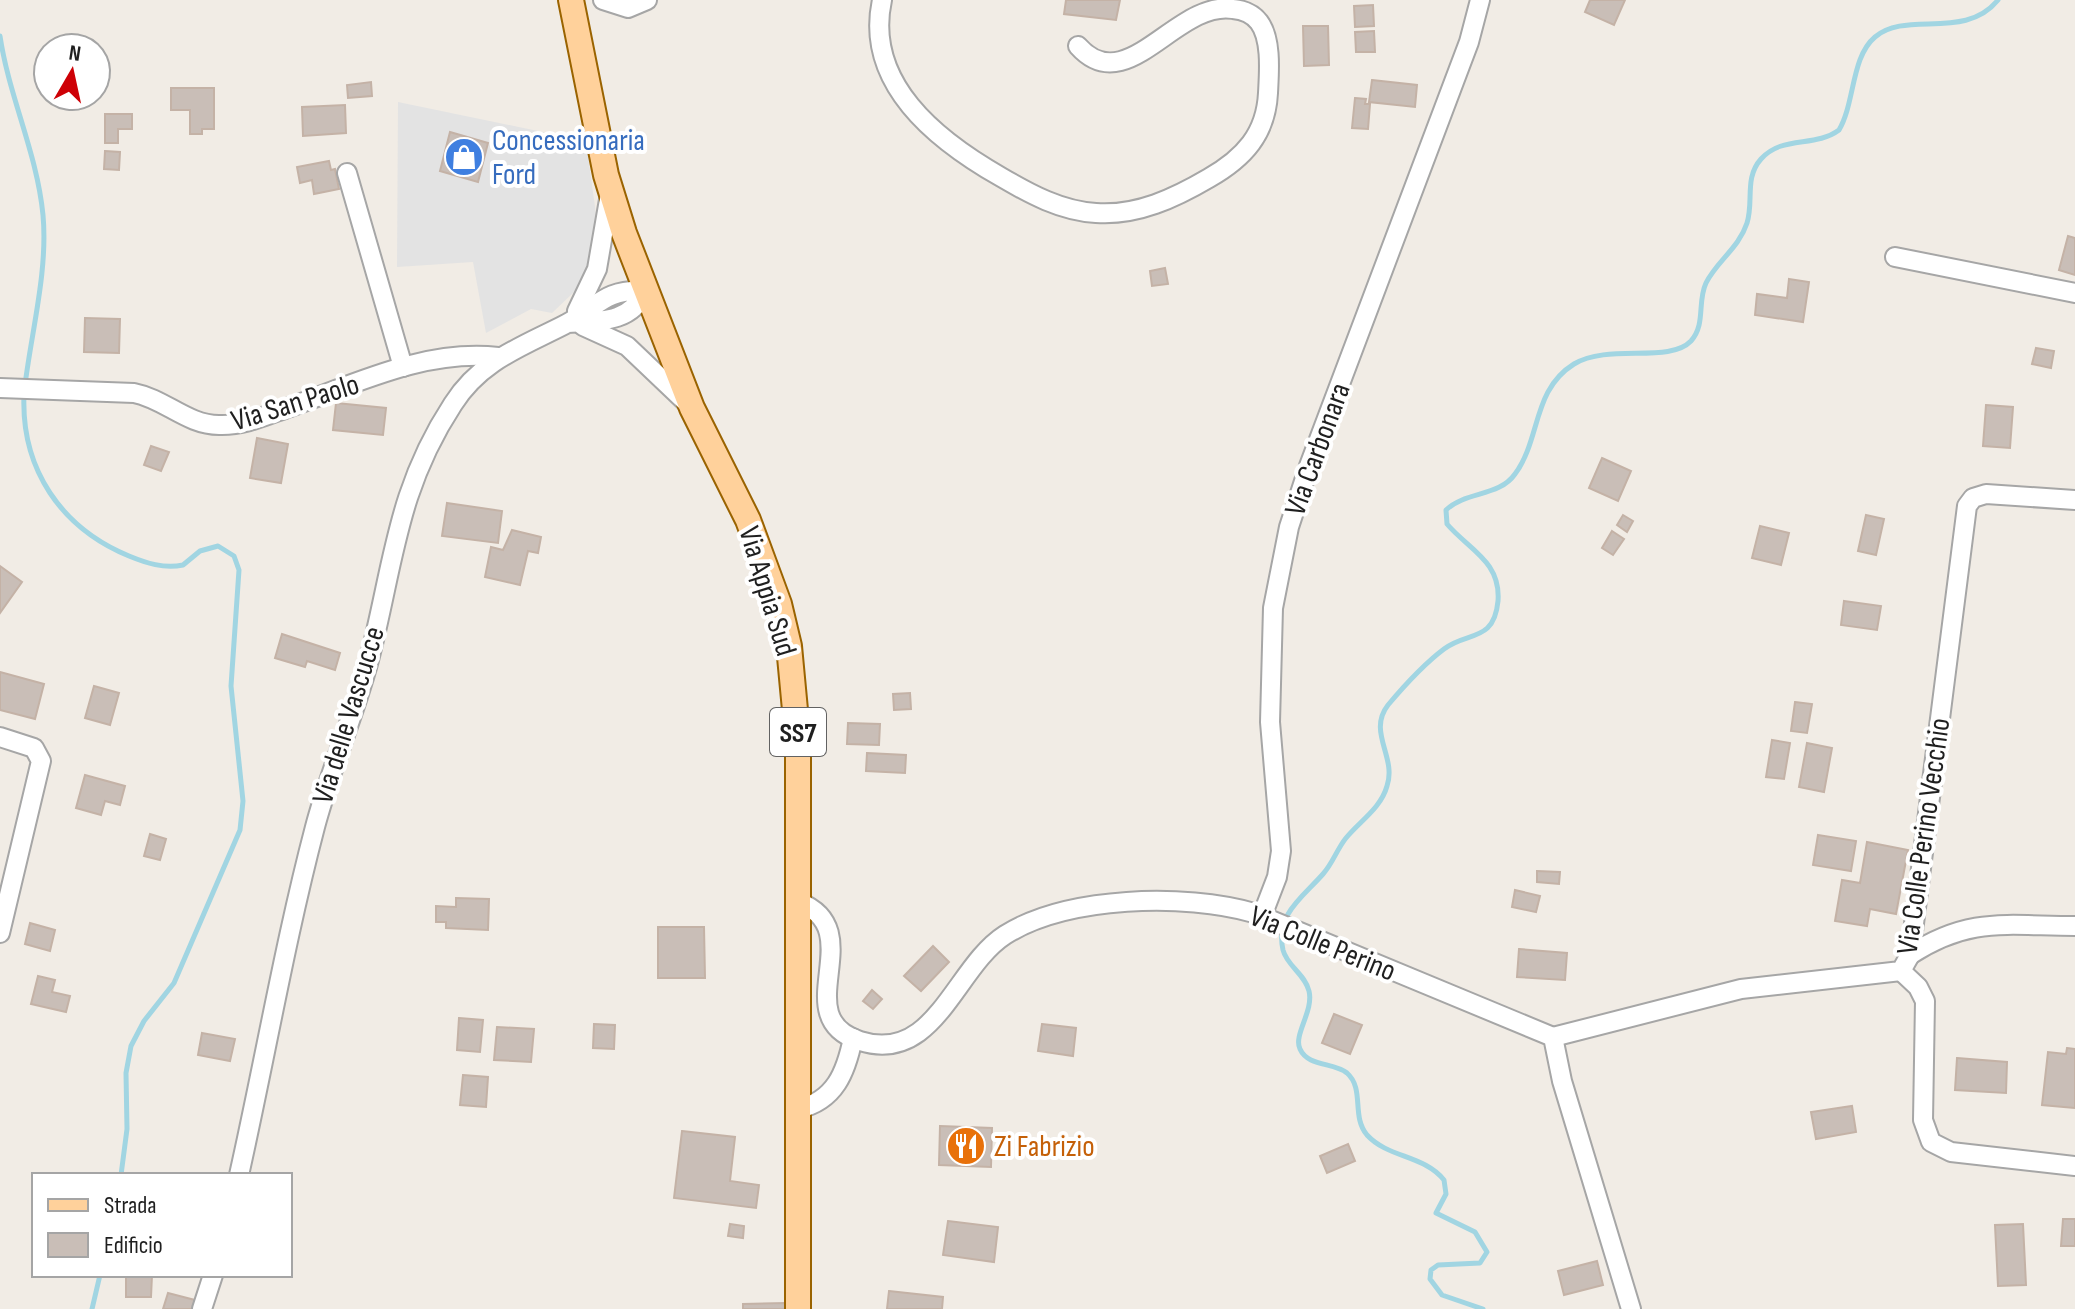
<svg xmlns="http://www.w3.org/2000/svg" width="2075" height="1309" font-family="'Sofia Sans Condensed',sans-serif">
	<style>
		.parking { fill: #e3e3e3 }
		.lines { fill: none; stroke-linecap: round; stroke-linejoin: round }
		.stream { stroke: #a1d5e2; stroke-width: 5 }
		.building { fill: #c9beb7; stroke: #c4b2a6; stroke-width: 2 }
		.minor-casing { stroke: #a6a6a6; stroke-width: 22 }
		.major-casing { stroke: #9a6300; stroke-width: 28 }
		.minor { stroke: #fff; stroke-width: 18 }
		.major { stroke: #ffd19b; stroke-width: 24 }
		.labels { text-anchor: middle; stroke-width: 8; stroke-linejoin: round; paint-order: stroke }
		.shield { fill: #fff; stroke: #626262; stroke-width: 2 }
		.shield-label { font-size: 28px; font-weight: bold; fill: #1f1f1f }
		.shop-label { font-size: 30px; fill: #366cbe; stroke: #fff; text-anchor: start }
		.street-label { font-size: 30px; fill: #1f1f1f; stroke: #fff }
		.food-label { font-size: 30px; fill: #c56008; stroke: #fff; text-anchor: start }
	</style>
	<rect width="100%" height="100%" fill="#f1ece5"/>
	<polygon class="parking" points="398,102 586,141 598,229 594,264 573,293 552,313 531,309 486,333 473,262 397,267"/>
	<g class="lines">
		<g class="stream">
			<path d="M0,36C9,97 37,153 43,215C48,270 32,329 25,385"/>
			<path d="M24,395C21,469 61,528 129,556C146,563 164,569 183,565L200,551L218,546L234,556L239,570L231,686L243,801L240,830L174,983L144,1021L131,1046L126,1073L127,1129L121,1175"/>
			<polyline points="92,1309 100,1275"/>
			<path d="M1483,1309L1442,1295L1430,1279L1431,1270L1438,1265L1480,1263L1487,1252L1475,1232L1436,1213L1446,1194L1444,1180C1424,1155 1388,1158 1367,1135C1351,1116 1365,1089 1347,1073C1334,1062 1308,1067 1300,1049C1293,1035 1314,1011 1309,991C1305,974 1287,966 1283,950C1275,914 1303,897 1323,874C1333,863 1337,849 1346,838C1360,821 1381,808 1387,786C1397,757 1367,732 1388,705C1404,686 1424,664 1444,649C1467,631 1494,643 1498,601C1501,561 1468,549 1447,524L1446,510C1466,491 1499,497 1515,474C1541,439 1532,390 1574,364C1609,343 1669,364 1691,341C1706,324 1697,302 1706,283C1717,261 1739,248 1747,223C1754,201 1744,178 1761,159C1782,135 1815,148 1839,130C1855,103 1851,57 1875,37C1906,10 1965,41 1998,0"/>
		</g>
	</g>
	<g class="building">
		<polygon points="1066,0 1120,0 1116,20 1064,14"/>
		<polygon points="1590,0 1625,0 1614,25 1585,12"/>
		<polygon points="1373,5 1374,26 1355,27 1354,6"/>
		<polygon points="1303,26 1328,26 1329,65 1304,66"/>
		<polygon points="1374,31 1375,52 1356,52 1355,32"/>
		<polygon points="1372,80 1417,85 1415,107 1369,102"/>
		<polygon points="371,82 372,96 348,98 347,85"/>
		<polygon points="171,88 214,88 214,129 202,129 202,134 190,134 190,110 171,110"/>
		<polygon points="1355,98 1366,99 1365,104 1370,104 1368,129 1352,128"/>
		<polygon points="345,105 346,133 303,136 302,107"/>
		<polygon points="105,114 132,114 132,129 118,129 118,143 105,143"/>
		<polygon points="450,132 488,143 478,182 440,171"/>
		<polygon points="105,151 120,152 119,170 104,169"/>
		<polygon points="329,161 331,170 335,169 339,189 314,194 312,180 300,183 297,167"/>
		<polygon points="2068,236 2075,238 2075,275 2059,270"/>
		<polygon points="1165,268 1168,284 1152,286 1150,271"/>
		<polygon points="1789,279 1809,282 1803,322 1755,315 1757,294 1787,298"/>
		<polygon points="85,318 120,319 119,353 84,352"/>
		<polygon points="2036,348 2054,351 2051,368 2032,364"/>
		<polygon points="336,403 386,408 383,435 333,430"/>
		<polygon points="1986,405 2013,407 2010,448 1983,446"/>
		<polygon points="257,438 288,444 281,483 250,478"/>
		<polygon points="151,446 169,452 161,471 144,465"/>
		<polygon points="1602,458 1631,471 1618,501 1589,488"/>
		<polygon points="447,503 502,511 498,543 442,536"/>
		<polygon points="1623,515 1633,521 1627,532 1617,525"/>
		<polygon points="1866,515 1884,519 1876,555 1858,551"/>
		<polygon points="1760,526 1789,533 1781,565 1752,558"/>
		<polygon points="512,530 541,537 538,553 528,551 520,585 485,577 491,547 503,550"/>
		<polygon points="1612,531 1624,539 1613,555 1602,548"/>
		<polygon points="0,566 22,582 0,613"/>
		<polygon points="1844,601 1881,606 1877,630 1841,625"/>
		<polygon points="282,634 340,653 335,670 307,661 305,667 275,658"/>
		<polygon points="0,672 44,684 35,719 0,710"/>
		<polygon points="94,686 119,693 110,725 85,718"/>
		<polygon points="910,693 911,709 894,710 893,694"/>
		<polygon points="1795,702 1812,704 1807,733 1791,731"/>
		<polygon points="848,723 880,724 879,745 847,744"/>
		<polygon points="1772,740 1790,743 1784,779 1766,777"/>
		<polygon points="1807,743 1832,748 1824,792 1799,787"/>
		<polygon points="867,753 906,755 905,773 866,771"/>
		<polygon points="85,775 125,786 120,805 105,801 101,815 76,808"/>
		<polygon points="150,834 166,839 160,860 144,856"/>
		<polygon points="1818,835 1856,841 1851,871 1813,865"/>
		<polygon points="1867,842 1908,850 1896,914 1870,909 1867,926 1835,921 1842,880 1860,883"/>
		<polygon points="1537,871 1560,872 1559,884 1537,882"/>
		<polygon points="1515,890 1540,896 1536,912 1512,907"/>
		<polygon points="456,898 489,899 488,930 446,928 446,922 436,922 436,906 456,907"/>
		<polygon points="30,923 55,930 50,951 25,944"/>
		<polygon points="658,927 704,927 705,978 658,978"/>
		<polygon points="933,946 949,962 921,991 904,976"/>
		<polygon points="1519,949 1567,953 1565,980 1517,977"/>
		<polygon points="38,976 55,980 52,992 70,996 66,1012 31,1004"/>
		<polygon points="872,990 882,999 873,1009 863,1001"/>
		<polygon points="1334,1014 1362,1025 1350,1054 1322,1043"/>
		<polygon points="459,1018 483,1020 480,1052 457,1050"/>
		<polygon points="594,1024 615,1025 614,1049 593,1048"/>
		<polygon points="1042,1024 1076,1028 1073,1056 1038,1051"/>
		<polygon points="497,1027 534,1029 531,1062 494,1060"/>
		<polygon points="202,1033 235,1039 230,1061 198,1055"/>
		<polygon points="2067,1048 2075,1049 2075,1108 2042,1105 2048,1052 2066,1054"/>
		<polygon points="1957,1058 2007,1062 2006,1093 1955,1090"/>
		<polygon points="463,1075 488,1077 486,1107 460,1105"/>
		<polygon points="1852,1106 1856,1132 1816,1139 1811,1112"/>
		<polygon points="940,1126 992,1128 991,1167 939,1165"/>
		<polygon points="682,1131 735,1137 730,1181 759,1185 756,1208 674,1198"/>
		<polygon points="1348,1144 1355,1161 1327,1173 1320,1156"/>
		<polygon points="2063,1219 2075,1219 2075,1246 2061,1246"/>
		<polygon points="948,1221 998,1227 994,1262 943,1255"/>
		<polygon points="730,1224 744,1226 743,1238 728,1236"/>
		<polygon points="2023,1224 2026,1285 1998,1286 1995,1225"/>
		<polygon points="1597,1261 1603,1285 1564,1295 1558,1271"/>
		<polygon points="126,1275 152,1275 151,1297 126,1297"/>
		<polygon points="889,1291 943,1297 942,1309 887,1309"/>
		<polygon points="168,1293 195,1300 193,1309 163,1309"/>
		<polygon points="786,1303 786,1309 743,1309 743,1304"/>
	</g>
	<g class="lines">
		<defs>
			<g id="minor">
				<polyline points="603,0 628,8 647,0"/>
				<path d="M882,0C864,83 936,140 1001,177C1030,194 1061,211 1096,213C1137,216 1175,198 1209,178C1244,158 1266,134 1268,93C1269,73 1272,39 1259,22C1253,14 1243,10 1233,9C1176,0 1127,101 1078,46"/>
				<polyline points="347,173 403,367"/>
				<polyline points="1895,257 2075,293"/>
				<polyline points="577,311 597,269 610,194"/>
				<polyline points="583,326 627,346 689,405"/>
				<path d="M0,388L134,393C165,399 187,425 219,425C244,426 267,415 290,407C357,383 426,349 498,357"/>
				<polyline points="0,737 34,748 41,761 0,933"/>
				<path d="M799,902C872,931 785,1017 860,1041C935,1065 955,967 1005,935C1067,896 1185,893 1254,913L1553,1037L1562,1081L1631,1309"/>
				<polyline points="1262,916 1277,877 1281,851 1270,722 1273,608 1289,527 1309,466 1469,42 1480,0"/>
				<path d="M1910,955C1970,916 2007,926 2075,926"/>
				<polyline points="1901,971 1918,987 1925,1001 1923,1120 1931,1142 1951,1152 2075,1166"/>
				<polyline points="1553,1037 1741,989 1901,971 1910,955 1967,506 1973,498 1986,494 2075,500"/>
				<path d="M798,1109C835,1101 846,1072 853,1038"/>
				<path d="M239,1175C265,1059 285,941 315,827C330,770 354,717 369,660C394,564 396,491 453,404C480,361 521,347 564,325C598,308 602,289 645,291C632,323 598,321 568,323"/>
				<polyline points="202,1309 213,1275"/>
			</g>
			<polyline id="major" points="571,0 606,175 624,233 692,408 748,520 779,604 789,646 798,742 798,1309"/>
		</defs>
		<use href="#minor" class="minor-casing"/>
		<use href="#major" class="major-casing"/>
		<use href="#minor" class="minor"/>
		<use href="#major" class="major"/>
	</g>
	<defs>
		<symbol id="shop-disc" viewBox="-11 -11 22 22"><circle r="9.5" fill="#3f7fe0" stroke="#fff"/><path d="M-5-2.5h2.3a2.7 3.5 0 0 1 5.4 0H5L5.5 6h-11ZM-1.5-2.5h3a1.5 2.3 0 0 0-3 0Z" fill="#fff"/></symbol>
		<symbol id="restaurant-disc" viewBox="-11 -11 22 22"><circle r="9.5" fill="#e8710a" stroke="#fff"/><path d="M-5-6h1v4h1v-4h1v4h1v-4h1v5L-1.5 .5V6h-2V.5L-5-1ZM5-6V6H3V1.5H1.5Q1.5-4 5-6Z" fill="#fff"/></symbol>
	</defs>
	<g fill-rule="evenodd">
		<use href="#shop-disc" x="442" y="135" width="44" height="44"/>
		<use href="#restaurant-disc" x="944" y="1124" width="44" height="44"/>
	</g>
	<g class="labels">
		<rect class="shield" x="770" y="708" width="56" height="48" rx="6"/>
		<g class="shield-label">
			<text x="798" y="742">SS7</text>
		</g>
		<g class="shop-label">
			<text x="492" y="150">Concessionaria<tspan x="492" dy="34">Ford</tspan></text>
		</g>
		<g class="street-label">
			<text transform="translate(295 402) rotate(-17)" y="10">Via San Paolo</text>
			<text transform="translate(1317 449) rotate(-70)" y="10">Via Carbonara</text>
			<text transform="translate(768 591) rotate(73)" y="10">Via Appia Sud</text>
			<text transform="translate(348 715) rotate(-73)" y="10">Via delle Vascucce</text>
			<text transform="translate(1923 836) rotate(-82)" y="10">Via Colle Perino Vecchio</text>
			<text transform="translate(1323 943) rotate(22)" y="10">Via Colle Perino</text>
		</g>
		<g class="food-label">
			<text x="994" y="1156">Zi Fabrizio</text>
		</g>
	</g>
	<rect x="32" y="1173" width="260" height="104" fill="#ffffff" stroke="#a5a5a5" stroke-width="2"/>
	<rect x="48" y="1199" width="40" height="12" fill="#ffd19b" stroke="#a5a5a5" stroke-width="2"/>
	<text x="104" y="1213" font-size="24" fill="#1f1f1f">Strada</text>
	<rect x="48" y="1233" width="40" height="24" fill="#c9beb7" stroke="#a5a5a5" stroke-width="2"/>
	<text x="104" y="1253" font-size="24" fill="#1f1f1f">Edificio</text>
	<g transform="translate(72 72) rotate(9)"><circle r="38" fill="#ffffff" stroke="#a5a5a5" stroke-width="2"/>
	<path d="M0-6L14 30L0 20L-14 30Z" fill="#ce0006"/>
	<text y="-12" font-size="22" font-weight="bold" text-anchor="middle" fill="#1f1f1f">N</text>
	</g>
</svg>
